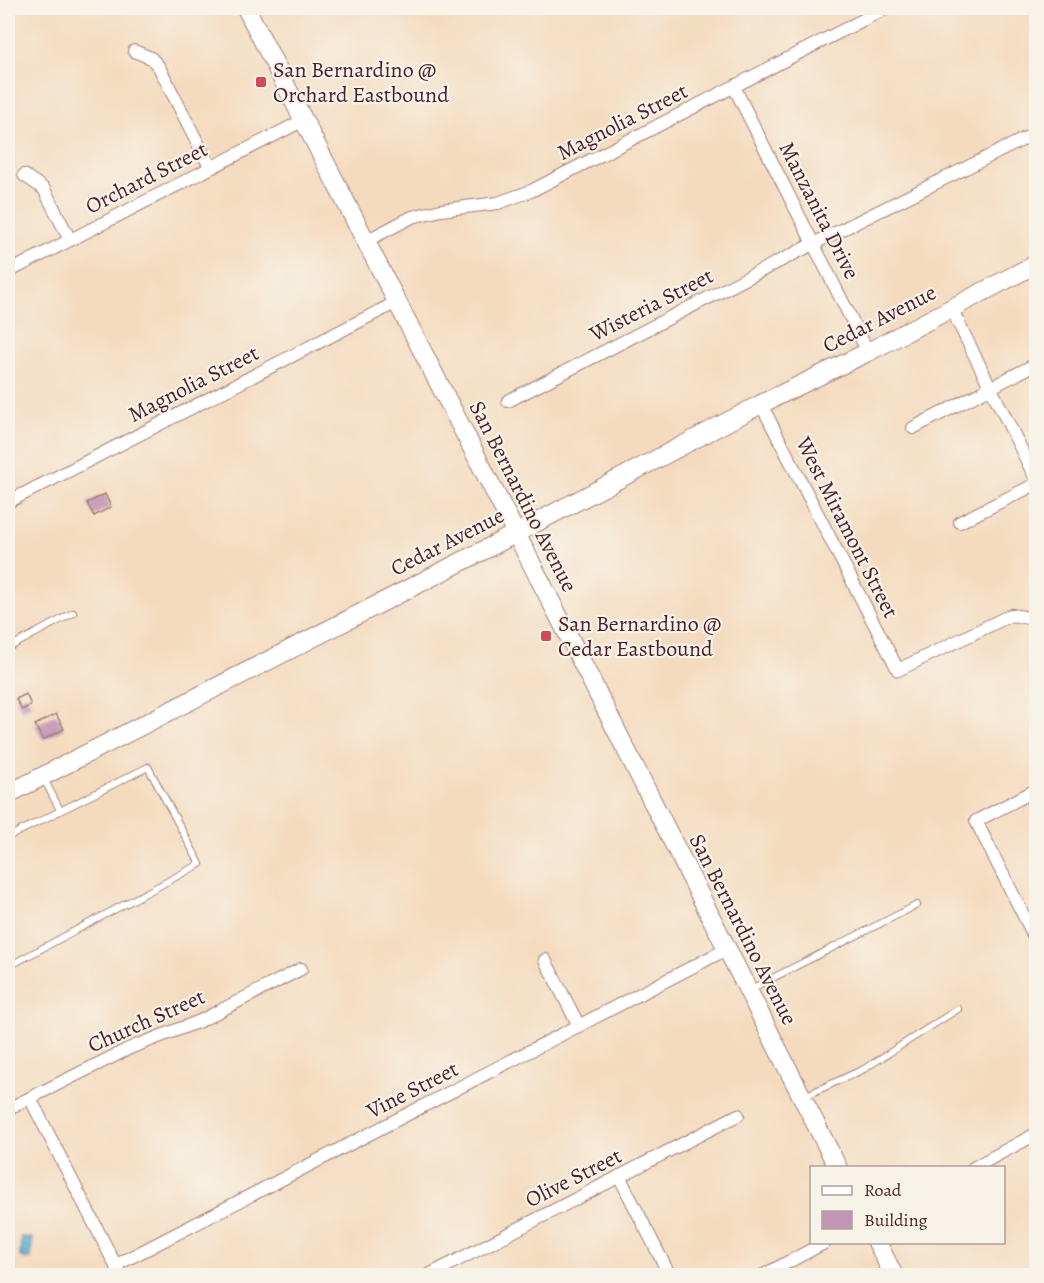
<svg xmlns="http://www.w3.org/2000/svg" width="1044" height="1283" font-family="Alegreya,serif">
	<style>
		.water { fill: #4fa9cd; stroke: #4c647c; stroke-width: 1.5 }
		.building { fill: #c294b6 }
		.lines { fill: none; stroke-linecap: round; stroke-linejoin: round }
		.service-casing { stroke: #9f7d75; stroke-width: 8 }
		.minor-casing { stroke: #9f7d75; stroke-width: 14 }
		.secondary-casing { stroke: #9f7d75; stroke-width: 20 }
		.service { stroke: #fff; stroke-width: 6 }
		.minor { stroke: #fff; stroke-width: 12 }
		.secondary { stroke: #fff; stroke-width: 18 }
		.poi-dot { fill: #d1495b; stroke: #f7f3e8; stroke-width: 2 }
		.labels { text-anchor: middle; stroke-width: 4.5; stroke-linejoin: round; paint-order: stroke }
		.poi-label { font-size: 22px; fill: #4a1f2b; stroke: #f7f3e8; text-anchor: start }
		.street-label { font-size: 22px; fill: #4a1f2b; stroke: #f7f3e8 }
	</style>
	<rect width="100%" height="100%" fill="#f7f3e8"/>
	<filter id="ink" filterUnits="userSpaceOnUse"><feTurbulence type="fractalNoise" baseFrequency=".0167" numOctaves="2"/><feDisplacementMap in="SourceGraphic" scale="12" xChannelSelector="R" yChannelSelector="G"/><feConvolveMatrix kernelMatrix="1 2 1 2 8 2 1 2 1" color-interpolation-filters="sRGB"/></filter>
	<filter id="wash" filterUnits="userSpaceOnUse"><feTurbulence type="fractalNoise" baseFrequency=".008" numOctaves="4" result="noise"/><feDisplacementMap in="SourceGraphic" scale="24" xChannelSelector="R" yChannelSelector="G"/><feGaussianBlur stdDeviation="1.35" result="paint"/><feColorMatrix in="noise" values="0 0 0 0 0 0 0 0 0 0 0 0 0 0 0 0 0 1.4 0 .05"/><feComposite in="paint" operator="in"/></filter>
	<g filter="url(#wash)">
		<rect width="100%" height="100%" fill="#f4dbbf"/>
		<polygon class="water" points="21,1237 32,1238 31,1258 26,1259 20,1256"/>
		<g id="blocks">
			<g class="building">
				<polygon points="105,494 111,507 94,516 87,503"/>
				<polygon points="26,694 31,705 22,710 16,699"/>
				<polygon points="56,714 64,729 43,740 35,725"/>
			</g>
		</g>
	</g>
	<g filter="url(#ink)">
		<use href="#blocks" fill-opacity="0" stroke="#9f7d75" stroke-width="1.5"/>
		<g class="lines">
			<defs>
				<g id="service">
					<polyline points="8,648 73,613"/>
					<polyline points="44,779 60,810"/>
					<polyline points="8,837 148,767 200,864 9,966 8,963"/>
					<polyline points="751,989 917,905"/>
					<polyline points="805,1096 864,1069 958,1009"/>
				</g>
				<g id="minor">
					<polyline points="134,51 151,58 159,67 210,167"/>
					<polyline points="734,87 868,352"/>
					<polyline points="24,175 44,189 70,240"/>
					<polyline points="366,241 412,217 441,210 498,203 531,191 886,8"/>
					<polyline points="8,272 304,120"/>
					<polyline points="951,308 1036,479"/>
					<polyline points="508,401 813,244 1036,133"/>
					<polyline points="761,404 898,670 1011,615 1036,619"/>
					<polyline points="913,428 1036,364"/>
					<polyline points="8,502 397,302"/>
					<polyline points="960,522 1036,484"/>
					<polyline points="1036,790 976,821 1036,940"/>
					<polyline points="545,960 579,1026"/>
					<polyline points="30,1098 121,1276"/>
					<polyline points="8,1109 130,1048 200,1021 301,969"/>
					<polyline points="973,1168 1036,1134"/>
					<polyline points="619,1176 670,1276"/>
					<polyline points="116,1265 727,949"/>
					<polyline points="427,1276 738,1115"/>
					<polyline points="762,1276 826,1242"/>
				</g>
				<g id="secondary">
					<polyline points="246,8 561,621 838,1168"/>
					<polyline points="8,794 490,547 761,404 868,352 1036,264"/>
					<polyline points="877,1242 894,1276"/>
				</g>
			</defs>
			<use href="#service" class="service-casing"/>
			<use href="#minor" class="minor-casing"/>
			<use href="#secondary" class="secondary-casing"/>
			<use href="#service" class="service"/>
			<use href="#minor" class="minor"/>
			<use href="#secondary" class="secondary"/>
		</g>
	</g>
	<g class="poi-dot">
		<rect x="255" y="76" width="12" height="12" rx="3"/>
		<rect x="540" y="630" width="12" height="12" rx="3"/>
	</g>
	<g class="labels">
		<g class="poi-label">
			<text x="273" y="77">San Bernardino @<tspan x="273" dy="25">Orchard Eastbound</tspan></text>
			<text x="558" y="631">San Bernardino @<tspan x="558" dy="25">Cedar Eastbound</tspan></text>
		</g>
		<g class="street-label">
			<text transform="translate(622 121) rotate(-27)" y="8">Magnolia Street</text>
			<text transform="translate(146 177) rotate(-27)" y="8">Orchard Street</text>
			<text transform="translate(820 210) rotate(63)" y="8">Manzanita Drive</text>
			<text transform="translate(651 304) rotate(-27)" y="8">Wisteria Street</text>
			<text transform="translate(879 318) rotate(-27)" y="8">Cedar Avenue</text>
			<text transform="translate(193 383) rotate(-27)" y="8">Magnolia Street</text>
			<text transform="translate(524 496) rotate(63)" y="8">San Bernardino Avenue</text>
			<text transform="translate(848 527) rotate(63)" y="8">West Miramont Street</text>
			<text transform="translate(447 541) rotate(-27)" y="8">Cedar Avenue</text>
			<text transform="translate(744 929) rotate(63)" y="8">San Bernardino Avenue</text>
			<text transform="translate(146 1020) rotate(-24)" y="8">Church Street</text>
			<text transform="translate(412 1089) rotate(-27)" y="8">Vine Street</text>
			<text transform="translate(573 1177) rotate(-27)" y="8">Olive Street</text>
		</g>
	</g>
	<rect width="1044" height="1283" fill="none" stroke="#f7f3e8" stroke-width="30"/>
	<rect x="810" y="1166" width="195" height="78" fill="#f7f3e8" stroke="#b29e9c" stroke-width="1.5"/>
	<rect x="822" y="1186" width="30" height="9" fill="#ffffff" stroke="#b29e9c" stroke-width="1.5"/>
	<text x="864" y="1196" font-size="18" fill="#4a1f2b">Road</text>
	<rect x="822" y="1211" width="30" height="18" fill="#c294b6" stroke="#b29e9c" stroke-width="1.5"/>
	<text x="864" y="1226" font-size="18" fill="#4a1f2b">Building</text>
</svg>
